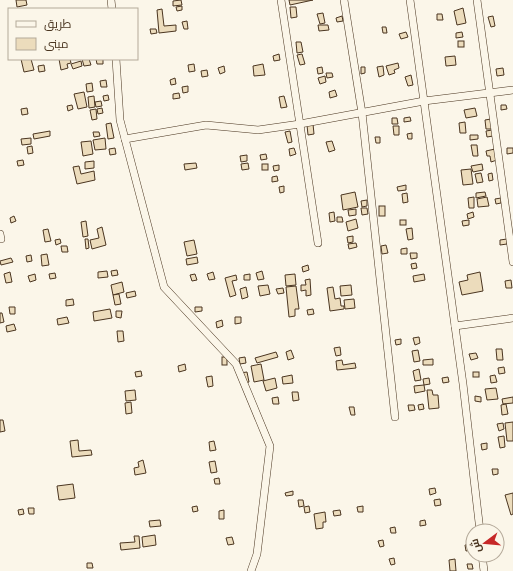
<svg xmlns="http://www.w3.org/2000/svg" width="513" height="571" font-family="Manrope,Cairo,sans-serif">
	<style>
		.building { fill: #ecdcbc; stroke: #4a3520 }
		.lines { fill: none; stroke-linecap: round; stroke-linejoin: round }
		.minor-casing { stroke: #4a3520; stroke-width: 8 }
		.minor { stroke: #fbf6e9; stroke-width: 7 }
	</style>
	<rect width="100%" height="100%" fill="#fbf6e9"/>
	<g class="building">
		<polygon points="16,0 26,0 27,5 17,7"/>
		<polygon points="181,0 182,5 173,6 173,1"/>
		<polygon points="289,0 313,0 290,5"/>
		<polygon points="182,6 182,10 177,11 176,7"/>
		<polygon points="290,7 296,7 297,17 291,18"/>
		<polygon points="463,8 466,23 457,25 454,11"/>
		<polygon points="162,9 164,26 176,25 176,31 159,33 157,10"/>
		<polygon points="323,13 325,23 320,24 317,14"/>
		<polygon points="437,14 442,14 443,20 437,20"/>
		<polygon points="342,16 343,21 337,22 336,18"/>
		<polygon points="493,16 495,26 491,27 488,17"/>
		<polygon points="187,21 188,29 184,29 182,22"/>
		<polygon points="318,25 328,25 329,30 319,31"/>
		<polygon points="382,27 386,27 387,33 383,33"/>
		<polygon points="150,29 156,29 157,33 151,34"/>
		<polygon points="406,32 408,37 401,39 399,34"/>
		<polygon points="462,32 463,37 456,38 456,33"/>
		<rect x="458" y="41" width="6" height="6"/>
		<polygon points="296,42 301,42 303,52 297,53"/>
		<polygon points="279,54 280,60 274,61 273,56"/>
		<polygon points="302,54 305,64 300,65 297,55"/>
		<polygon points="455,56 456,65 446,66 445,57"/>
		<polygon points="21,59 31,59 34,70 24,72"/>
		<polygon points="59,59 70,59 71,63 67,64 68,68 61,70"/>
		<polygon points="82,59 89,59 91,65 84,66"/>
		<polygon points="96,59 103,59 103,64 97,64"/>
		<polygon points="81,61 82,66 73,69 71,64"/>
		<polygon points="398,63 399,68 394,70 395,73 389,75 386,66"/>
		<polygon points="194,64 195,71 189,72 188,65"/>
		<polygon points="263,64 265,75 254,76 253,66"/>
		<polygon points="44,65 45,71 39,72 38,66"/>
		<polygon points="224,66 225,72 220,74 218,68"/>
		<polygon points="383,66 384,75 379,77 377,67"/>
		<polygon points="322,67 323,73 318,74 317,68"/>
		<polygon points="361,67 365,67 365,73 361,74"/>
		<polygon points="503,68 504,75 497,76 496,69"/>
		<polygon points="207,70 208,76 202,77 201,71"/>
		<polygon points="326,73 332,73 333,77 327,78"/>
		<polygon points="411,75 413,85 408,86 405,77"/>
		<polygon points="325,76 326,82 320,84 318,78"/>
		<polygon points="175,78 176,84 171,85 170,80"/>
		<polygon points="106,80 107,87 101,87 100,81"/>
		<polygon points="92,83 93,91 87,92 86,84"/>
		<polygon points="188,86 188,92 183,93 182,87"/>
		<polygon points="335,90 337,96 330,98 329,92"/>
		<polygon points="84,92 87,107 78,109 74,94"/>
		<polygon points="179,93 180,98 173,99 173,94"/>
		<polygon points="108,95 109,100 104,101 103,96"/>
		<polygon points="94,96 95,107 89,108 88,97"/>
		<polygon points="284,96 287,107 281,108 279,97"/>
		<polygon points="101,101 102,106 96,107 95,102"/>
		<polygon points="72,105 73,109 68,111 67,106"/>
		<polygon points="501,105 506,105 507,109 501,110"/>
		<polygon points="27,108 28,114 22,115 21,109"/>
		<polygon points="102,108 103,113 98,114 97,109"/>
		<polygon points="475,108 477,116 466,118 464,110"/>
		<polygon points="96,109 97,119 92,120 90,110"/>
		<polygon points="410,117 411,121 404,122 404,118"/>
		<polygon points="392,118 397,118 398,124 392,124"/>
		<polygon points="491,119 492,129 486,129 485,120"/>
		<polygon points="465,122 466,133 460,133 459,123"/>
		<polygon points="111,123 114,138 108,139 106,124"/>
		<polygon points="313,124 314,134 308,135 307,125"/>
		<polygon points="393,126 399,126 399,135 394,135"/>
		<polygon points="492,130 493,136 487,137 486,131"/>
		<polygon points="50,131 50,136 34,139 33,134"/>
		<polygon points="290,131 292,142 288,143 285,132"/>
		<polygon points="93,132 99,132 100,136 94,137"/>
		<polygon points="412,133 412,139 408,139 407,134"/>
		<polygon points="470,135 478,135 478,139 470,140"/>
		<polygon points="375,137 380,137 380,143 376,143"/>
		<polygon points="31,138 31,144 22,145 21,139"/>
		<polygon points="105,138 106,149 95,150 93,140"/>
		<polygon points="91,141 93,154 83,156 81,142"/>
		<polygon points="332,141 335,150 329,152 326,142"/>
		<polygon points="471,145 477,145 478,156 473,156"/>
		<polygon points="32,146 33,153 28,154 27,147"/>
		<polygon points="115,148 116,154 110,155 109,149"/>
		<polygon points="294,148 296,154 290,156 289,149"/>
		<polygon points="507,148 513,148 513,153 507,154"/>
		<polygon points="495,149 497,160 491,162 490,156 487,156 486,151"/>
		<polygon points="266,154 267,159 261,160 260,155"/>
		<polygon points="247,155 247,161 241,162 240,156"/>
		<polygon points="23,160 24,165 18,166 17,161"/>
		<polygon points="94,161 94,168 85,169 85,162"/>
		<polygon points="196,163 197,168 185,170 184,164"/>
		<polygon points="248,163 249,169 242,170 241,164"/>
		<rect x="262" y="164" width="6" height="6"/>
		<polygon points="482,164 483,170 473,172 471,166"/>
		<polygon points="279,165 279,170 274,171 273,166"/>
		<polygon points="79,166 81,174 94,171 95,180 77,184 73,167"/>
		<polygon points="471,169 473,184 463,185 461,170"/>
		<polygon points="481,173 483,182 477,183 475,174"/>
		<polygon points="492,173 493,180 489,181 488,174"/>
		<polygon points="277,176 278,181 272,182 272,177"/>
		<polygon points="406,185 406,190 398,191 397,187"/>
		<polygon points="284,186 284,192 280,193 279,187"/>
		<polygon points="355,192 358,207 343,210 341,195"/>
		<polygon points="485,192 486,196 476,198 476,193"/>
		<polygon points="407,193 408,202 403,203 402,194"/>
		<polygon points="474,197 474,208 469,208 468,198"/>
		<polygon points="487,197 489,206 478,207 477,199"/>
		<polygon points="501,198 501,203 496,204 495,199"/>
		<polygon points="367,200 367,206 362,207 361,201"/>
		<rect x="379" y="206" width="6" height="10"/>
		<polygon points="361,208 367,208 368,214 362,215"/>
		<polygon points="356,209 356,215 349,216 348,210"/>
		<polygon points="334,212 335,221 330,222 329,213"/>
		<polygon points="473,212 474,217 468,219 467,214"/>
		<polygon points="14,216 16,221 11,223 10,218"/>
		<polygon points="337,217 342,217 343,222 337,222"/>
		<polygon points="356,219 358,228 348,231 346,222"/>
		<rect x="400" y="220" width="6" height="5"/>
		<polygon points="469,220 469,225 463,226 462,221"/>
		<polygon points="86,221 88,236 83,237 81,222"/>
		<polygon points="102,227 106,245 92,249 90,240 99,238 97,229"/>
		<polygon points="412,228 413,239 408,240 406,229"/>
		<polygon points="48,229 51,241 45,242 43,230"/>
		<polygon points="353,236 353,242 348,243 347,237"/>
		<polygon points="60,239 61,243 56,245 55,240"/>
		<polygon points="85,239 88,239 89,248 86,249"/>
		<polygon points="507,239 507,244 500,245 500,240"/>
		<polygon points="194,240 197,254 187,256 184,242"/>
		<polygon points="356,243 357,247 349,249 348,244"/>
		<polygon points="386,245 388,253 382,254 381,246"/>
		<polygon points="61,246 67,246 68,252 62,252"/>
		<polygon points="407,248 407,254 401,254 401,249"/>
		<polygon points="410,253 417,253 417,258 411,259"/>
		<polygon points="47,254 49,265 42,266 41,255"/>
		<polygon points="31,255 32,261 27,262 26,256"/>
		<polygon points="197,257 198,263 187,265 186,259"/>
		<polygon points="11,258 13,262 1,265 0,261"/>
		<polygon points="416,263 417,268 412,269 411,264"/>
		<polygon points="308,265 309,270 303,272 302,267"/>
		<polygon points="117,270 118,275 112,276 111,271"/>
		<polygon points="107,271 108,277 98,278 98,272"/>
		<polygon points="262,271 264,279 258,280 256,273"/>
		<polygon points="10,272 12,282 6,283 4,274"/>
		<polygon points="213,272 215,279 209,280 207,274"/>
		<polygon points="480,272 483,291 462,295 459,282 468,280 467,275"/>
		<polygon points="55,273 56,278 50,279 49,274"/>
		<polygon points="35,274 36,280 30,282 28,276"/>
		<polygon points="195,274 197,280 192,281 190,275"/>
		<polygon points="250,274 250,280 244,280 244,275"/>
		<polygon points="295,274 296,285 286,286 285,275"/>
		<polygon points="424,274 425,280 414,282 413,276"/>
		<polygon points="236,275 237,280 232,281 236,295 230,297 225,278"/>
		<polygon points="310,279 311,295 306,296 306,290 301,291 301,285 306,285 305,280"/>
		<polygon points="511,280 512,288 506,288 505,281"/>
		<polygon points="122,282 124,292 113,295 111,285"/>
		<polygon points="268,285 270,294 260,296 258,286"/>
		<polygon points="351,285 352,295 341,296 340,286"/>
		<polygon points="296,286 299,309 295,309 295,316 289,317 286,287"/>
		<polygon points="246,287 248,297 242,299 240,289"/>
		<polygon points="333,287 335,299 340,298 341,306 344,306 344,309 330,311 327,288"/>
		<polygon points="283,288 284,293 278,294 276,289"/>
		<polygon points="135,291 136,296 127,298 126,293"/>
		<polygon points="119,294 121,304 115,305 113,295"/>
		<polygon points="73,299 74,305 66,306 66,300"/>
		<polygon points="354,299 355,308 345,309 344,300"/>
		<polygon points="9,307 15,307 15,314 10,314"/>
		<polygon points="195,307 202,307 202,311 195,312"/>
		<polygon points="110,309 112,318 94,321 93,312"/>
		<polygon points="313,309 314,314 308,315 307,310"/>
		<polygon points="116,311 122,311 121,318 116,317"/>
		<polygon points="0,313 2,313 4,322 0,323"/>
		<polygon points="67,317 69,323 58,325 57,319"/>
		<polygon points="235,317 241,317 241,323 235,324"/>
		<polygon points="222,320 223,326 217,328 216,322"/>
		<polygon points="14,324 16,330 7,332 6,326"/>
		<polygon points="117,331 123,331 124,341 118,342"/>
		<polygon points="419,337 420,343 415,345 413,338"/>
		<polygon points="401,339 401,344 396,345 395,340"/>
		<polygon points="340,347 341,355 336,356 334,348"/>
		<polygon points="496,349 502,349 503,360 497,360"/>
		<polygon points="291,350 294,358 288,360 286,352"/>
		<polygon points="418,350 420,361 414,362 412,351"/>
		<polygon points="276,352 278,357 257,363 255,358"/>
		<polygon points="476,353 478,358 471,360 469,354"/>
		<rect x="222" y="357" width="5" height="8"/>
		<polygon points="245,357 246,363 240,364 239,358"/>
		<polygon points="433,359 433,365 423,365 423,360"/>
		<polygon points="342,360 343,365 355,363 356,368 337,370 336,361"/>
		<polygon points="185,364 186,370 179,372 178,366"/>
		<polygon points="261,364 264,380 254,382 251,366"/>
		<polygon points="504,367 505,373 499,374 498,368"/>
		<polygon points="419,369 421,380 415,381 413,371"/>
		<polygon points="141,371 142,376 136,377 135,372"/>
		<polygon points="247,372 249,382 243,384 240,373"/>
		<rect x="473" y="372" width="6" height="5"/>
		<polygon points="292,375 293,383 283,384 282,377"/>
		<polygon points="495,375 497,382 491,383 490,376"/>
		<polygon points="212,376 213,386 208,387 206,377"/>
		<polygon points="448,377 449,382 443,383 442,378"/>
		<polygon points="275,378 277,388 266,391 263,381"/>
		<polygon points="429,378 430,384 424,385 423,379"/>
		<polygon points="424,385 425,391 415,393 414,386"/>
		<polygon points="496,388 498,399 487,400 485,389"/>
		<polygon points="135,390 136,400 126,401 125,391"/>
		<polygon points="427,390 432,390 433,395 438,395 439,408 429,409"/>
		<polygon points="292,392 298,392 299,400 293,401"/>
		<polygon points="475,396 481,397 481,402 475,401"/>
		<polygon points="278,397 279,404 273,404 272,398"/>
		<polygon points="513,397 513,403 503,404 502,399"/>
		<polygon points="131,402 132,413 126,414 125,403"/>
		<polygon points="423,404 424,409 419,410 418,405"/>
		<polygon points="506,404 508,414 502,415 501,405"/>
		<polygon points="408,405 414,405 415,410 409,411"/>
		<polygon points="349,407 354,407 355,415 351,415"/>
		<polygon points="0,420 3,420 5,431 0,432"/>
		<polygon points="513,422 513,441 507,441 505,423"/>
		<polygon points="503,423 504,429 499,431 497,424"/>
		<polygon points="504,436 505,447 500,448 498,437"/>
		<polygon points="78,440 79,451 91,450 92,455 72,457 70,441"/>
		<polygon points="214,441 216,450 210,451 209,442"/>
		<polygon points="487,443 487,449 482,450 481,444"/>
		<polygon points="143,460 146,473 135,475 134,468 139,467 138,462"/>
		<polygon points="215,461 217,472 211,473 209,462"/>
		<polygon points="492,469 498,469 498,474 493,475"/>
		<polygon points="219,478 220,484 215,484 214,479"/>
		<polygon points="73,484 75,498 59,500 57,486"/>
		<polygon points="435,488 436,493 430,495 429,489"/>
		<polygon points="293,491 293,495 286,496 285,493"/>
		<polygon points="513,493 513,514 511,515 505,495"/>
		<polygon points="440,499 441,505 435,506 434,500"/>
		<polygon points="298,500 303,500 304,506 299,507"/>
		<polygon points="197,506 198,511 193,512 192,507"/>
		<polygon points="309,506 310,512 305,513 304,507"/>
		<polygon points="363,506 363,512 358,512 357,507"/>
		<polygon points="28,508 34,508 34,514 29,514"/>
		<polygon points="23,509 24,514 19,515 18,510"/>
		<polygon points="224,510 224,519 219,519 219,511"/>
		<polygon points="340,510 341,515 334,516 333,511"/>
		<polygon points="325,512 326,522 323,522 323,528 316,529 314,514"/>
		<polygon points="160,520 161,526 150,527 149,521"/>
		<polygon points="425,520 426,525 420,526 420,521"/>
		<polygon points="395,527 396,533 391,533 390,528"/>
		<polygon points="155,535 156,545 143,547 142,537"/>
		<polygon points="134,536 139,536 140,548 121,550 120,543 135,542"/>
		<polygon points="232,537 234,544 228,545 226,538"/>
		<polygon points="383,540 384,546 380,547 378,541"/>
		<polygon points="471,544 472,550 466,551 465,545"/>
		<polygon points="394,558 395,564 391,565 389,559"/>
		<polygon points="455,559 456,571 450,571 449,560"/>
		<polygon points="87,563 92,563 93,568 87,568"/>
		<polygon points="467,564 472,564 473,569 468,569"/>
	</g>
	<g class="lines">
		<defs>
			<g id="minor">
				<polyline points="111,0 112,9"/>
				<polyline points="281,0 318,243"/>
				<polyline points="344,0 362,113 395,417"/>
				<polyline points="410,0 463,384 480,531"/>
				<polyline points="477,0 513,262"/>
				<polyline points="116,59 120,120 164,287 236,364 270,446 257,554 251,571"/>
				<polyline points="125,139 206,125 258,130 300,124 424,101 513,90"/>
				<polyline points="0,234 1,239"/>
				<polyline points="455,326 513,318"/>
				<polyline points="482,555 484,571"/>
			</g>
		</defs>
		<use href="#minor" class="minor-casing"/>
		<use href="#minor" class="minor"/>
	</g>
	<rect x="8" y="8" width="130" height="52" fill="#fbf6e9" stroke="#b4a999"/>
	<rect x="16" y="21" width="20" height="6" fill="#fbf6e9" stroke="#b4a999"/>
	<text x="44" y="28" font-size="12" fill="#4a3520">طريق</text>
	<rect x="16" y="38" width="20" height="12" fill="#ecdcbc" stroke="#b4a999"/>
	<text x="44" y="48" font-size="12" fill="#4a3520">مبنى</text>
	<g transform="translate(485 543) rotate(254)"><circle r="19" fill="#fbf6e9" stroke="#b4a999"/>
	<path d="M0-3L7 15L0 10L-7 15Z" fill="#c62828"/>
	<text y="-6" font-size="11" font-weight="bold" text-anchor="middle" fill="#4a3520">ش</text>
	</g>
</svg>
